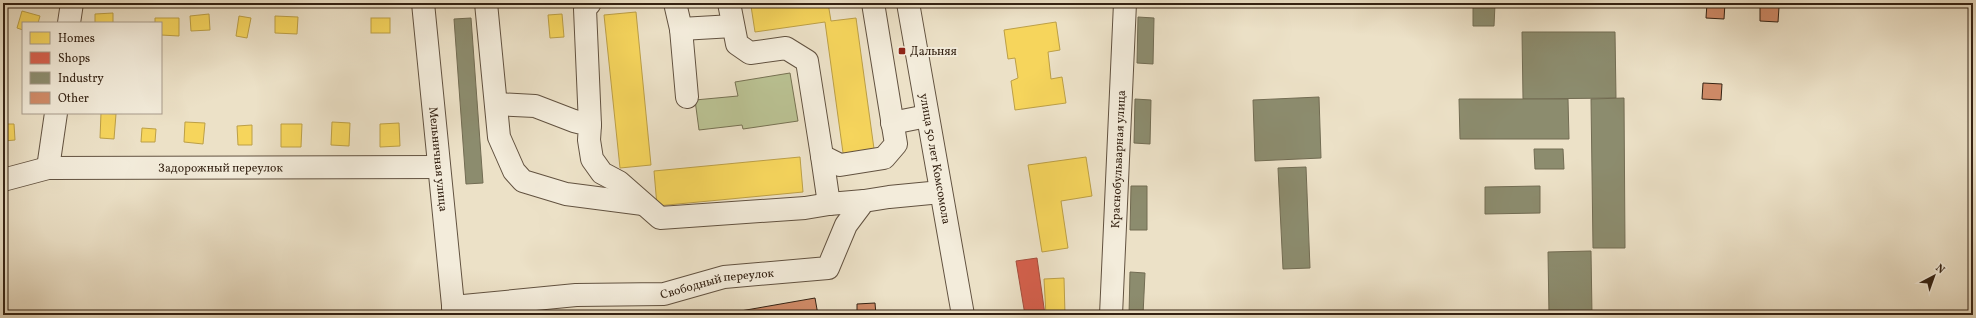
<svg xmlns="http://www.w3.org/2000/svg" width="1976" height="318" font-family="Vollkorn,serif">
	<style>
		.green { fill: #bac293; stroke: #777253 }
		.homes { fill: #f6d55c; stroke: #bc9f46 }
		.shops { fill: #d6604d; stroke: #a54d3c }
		.industry { fill: #8c8c6e; stroke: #726c53 }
		.building { fill: #d08b68; stroke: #342213 }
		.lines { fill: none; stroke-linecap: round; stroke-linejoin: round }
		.minor-casing { stroke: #625240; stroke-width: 24 }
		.minor { stroke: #f3ecdb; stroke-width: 22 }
		.poi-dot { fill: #8f2418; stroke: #f3ecdb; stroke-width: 1.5 }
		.labels { text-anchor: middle; stroke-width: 4; stroke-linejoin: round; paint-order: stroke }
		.poi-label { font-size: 12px; fill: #342213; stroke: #f3ecdb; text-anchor: start }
		.street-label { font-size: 12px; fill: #342213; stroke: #f3ecdb }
	</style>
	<rect width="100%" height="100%" fill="#ece1c7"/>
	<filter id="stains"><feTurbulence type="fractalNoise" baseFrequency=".005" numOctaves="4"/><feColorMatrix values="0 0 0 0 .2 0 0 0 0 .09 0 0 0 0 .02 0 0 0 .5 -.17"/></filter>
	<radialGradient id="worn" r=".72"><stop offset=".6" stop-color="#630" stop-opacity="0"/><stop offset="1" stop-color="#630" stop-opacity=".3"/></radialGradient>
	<polygon class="green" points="790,73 798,121 743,129 742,125 699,130 695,100 738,96 735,82"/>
	<g class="homes">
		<polygon points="769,3 828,3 831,21 856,18 875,156 844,160 825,22 755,32 751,6"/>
		<polygon points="22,11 40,16 38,23 23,23 23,30 17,28"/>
		<polygon points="636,12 651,165 620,168 604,15"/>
		<polygon points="113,13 113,23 95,23 95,14"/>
		<polygon points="209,14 210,30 191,31 190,16"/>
		<polygon points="562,14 564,37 550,38 548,15"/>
		<polygon points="239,16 251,18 247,38 236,36"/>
		<polygon points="275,16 298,17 297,34 275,33"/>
		<polygon points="155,18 179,18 179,36 161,35 161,23 155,23"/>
		<rect x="371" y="18" width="19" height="15"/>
		<polygon points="1056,22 1060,50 1048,52 1051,79 1062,77 1066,103 1015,110 1011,81 1018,78 1015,58 1008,59 1004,30"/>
		<polygon points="101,113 116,114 114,139 100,138"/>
		<polygon points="185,122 205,123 203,144 184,142"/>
		<polygon points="332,122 350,123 349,146 331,145"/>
		<polygon points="399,123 400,146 380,147 380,124"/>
		<polygon points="3,124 14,124 15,140 4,141"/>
		<polygon points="281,124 302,124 301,147 281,147"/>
		<polygon points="252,125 252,145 238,145 237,126"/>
		<polygon points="142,128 156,129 155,142 141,142"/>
		<polygon points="800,157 803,192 657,206 654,171"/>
		<polygon points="1086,157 1092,196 1061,201 1068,248 1042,252 1028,165"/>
		<polygon points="1064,278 1065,315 1046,315 1044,279"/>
	</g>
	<polygon class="shops" points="1037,258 1045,315 1025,315 1016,261"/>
	<g class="industry">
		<polygon points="1473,3 1495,4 1494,26 1473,26"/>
		<polygon points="1138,17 1154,18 1153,64 1137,63"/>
		<polygon points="471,18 483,183 466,184 454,19"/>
		<polygon points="1522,32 1615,32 1616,98 1523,99"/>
		<polygon points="1319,97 1321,158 1255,161 1253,100"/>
		<polygon points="1624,98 1625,248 1593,248 1591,99"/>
		<polygon points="1135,99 1151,100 1150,144 1134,143"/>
		<polygon points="1459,99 1568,99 1569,139 1460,139"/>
		<polygon points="1534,149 1563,149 1564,169 1535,169"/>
		<polygon points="1306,167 1310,268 1283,269 1278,168"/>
		<polygon points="1131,186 1147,186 1147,230 1130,230"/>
		<polygon points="1540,186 1540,213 1485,214 1485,187"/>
		<polygon points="1591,251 1592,315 1549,315 1548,252"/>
		<polygon points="1130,272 1145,273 1143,315 1129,315"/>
	</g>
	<g class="building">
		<polygon points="1707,3 1725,3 1724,19 1706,18"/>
		<polygon points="1760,6 1779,7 1778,22 1760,21"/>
		<polygon points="1703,83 1722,84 1721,100 1702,99"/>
		<polygon points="815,298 818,315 729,315 729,313"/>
		<polygon points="875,303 876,315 857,315 857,304"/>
		<rect x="646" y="312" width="41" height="3"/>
	</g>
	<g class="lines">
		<defs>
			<g id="minor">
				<path id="s1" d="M423,3L454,315"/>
				<polyline points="486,3 499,137 514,171 523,181 566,194 643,204"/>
				<polyline points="590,3 585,9 590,125"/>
				<polyline points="675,3 681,29 687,97"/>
				<polyline points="729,3 737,44 750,53 786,48 807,61 822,156 840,165 884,158 896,144 873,3"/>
				<path id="s2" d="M908,3L963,315"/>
				<polyline points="69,23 72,3"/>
				<polyline points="681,29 733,26"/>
				<polyline points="496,104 535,106 574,121 590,125 589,140 592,159 602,173 619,182 660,218 805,208 829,204 864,201"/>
				<polyline points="892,123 927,116"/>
				<polyline points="822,156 829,204"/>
				<polyline points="48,168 56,113"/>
				<path id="s3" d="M3,180L48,168L439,167"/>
				<path id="s4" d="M453,307L576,295L664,294L724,277L828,268L846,225L864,201L889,197L941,192"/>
				<path id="s5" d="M1111,315L1125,3"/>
			</g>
		</defs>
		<use href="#minor" class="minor-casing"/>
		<use href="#minor" class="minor"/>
	</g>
	<rect class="poi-dot" x="898" y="47" width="8" height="8" rx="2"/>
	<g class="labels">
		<g class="poi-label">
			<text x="910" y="55">Дальняя</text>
		</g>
		<g class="street-label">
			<text dy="4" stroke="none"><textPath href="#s1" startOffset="157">Мельничная улица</textPath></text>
			<text dy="4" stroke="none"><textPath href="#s2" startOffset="158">улица 50 лет Комсомола</textPath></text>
			<text dy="4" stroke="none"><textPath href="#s5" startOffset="156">Краснобульварная улица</textPath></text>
			<text dy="4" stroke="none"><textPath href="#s3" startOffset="219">Задорожный переулок</textPath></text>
			<text dy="4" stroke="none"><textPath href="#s4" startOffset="266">Свободный переулок</textPath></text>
		</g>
	</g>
	<rect width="1976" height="318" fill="none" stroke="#ece1c7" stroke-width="16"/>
	<rect x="4" y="4" width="1968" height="310" fill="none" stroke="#342213" stroke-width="2"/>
	<rect x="8" y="8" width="1960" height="302" fill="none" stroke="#342213"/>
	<rect x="22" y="22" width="140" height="92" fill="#f3ecdb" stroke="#a79b8b"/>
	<rect x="30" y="32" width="20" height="12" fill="#f6d55c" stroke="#a79b8b"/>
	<text x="58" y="42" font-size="12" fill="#342213">Homes</text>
	<rect x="30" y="52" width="20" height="12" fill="#d6604d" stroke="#a79b8b"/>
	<text x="58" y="62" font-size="12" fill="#342213">Shops</text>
	<rect x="30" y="72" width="20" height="12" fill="#8c8c6e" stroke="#a79b8b"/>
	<text x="58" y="82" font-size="12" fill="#342213">Industry</text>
	<rect x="30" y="92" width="20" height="12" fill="#d08b68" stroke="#a79b8b"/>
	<text x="58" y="102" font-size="12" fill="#342213">Other</text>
	<g transform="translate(1934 276) rotate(41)" stroke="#f3ecdb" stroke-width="3" paint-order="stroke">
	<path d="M0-3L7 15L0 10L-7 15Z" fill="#342213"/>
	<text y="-6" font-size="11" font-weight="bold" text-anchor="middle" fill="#342213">N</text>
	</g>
	<rect width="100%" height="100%" filter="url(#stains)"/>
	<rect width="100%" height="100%" fill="url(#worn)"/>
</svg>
